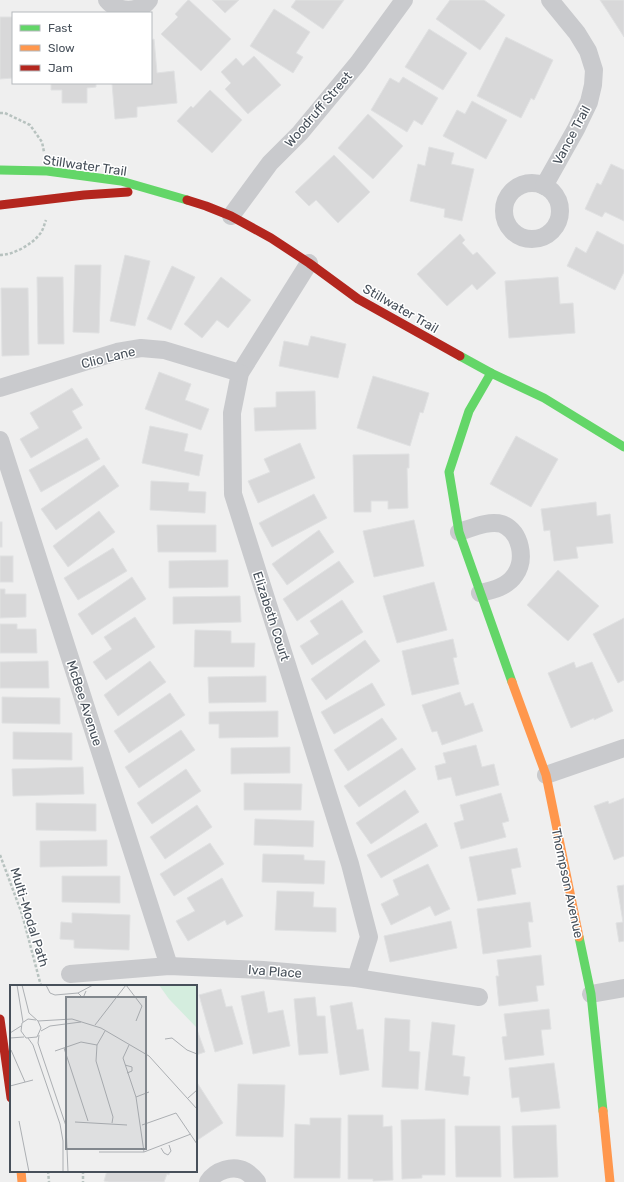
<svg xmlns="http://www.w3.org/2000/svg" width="624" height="1182" font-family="Rubik,sans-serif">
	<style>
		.building { fill: #d8d8d9; stroke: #e0e1e2 }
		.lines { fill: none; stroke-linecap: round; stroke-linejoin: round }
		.path { stroke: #b7c2bf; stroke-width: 2.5; stroke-dasharray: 3 2; stroke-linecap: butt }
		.street { stroke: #c9cacd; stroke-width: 18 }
		.fast { stroke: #63d668; stroke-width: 9 }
		.slow { stroke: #ff974d; stroke-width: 9 }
		.jam { stroke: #b3261e; stroke-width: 9 }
		.labels { text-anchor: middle; stroke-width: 3; stroke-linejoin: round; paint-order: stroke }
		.street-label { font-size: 13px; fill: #47505a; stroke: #fff }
		.inset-road { fill: none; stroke: #acafb3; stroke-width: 1 }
		.view { fill: #82888e; fill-opacity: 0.15; stroke: #82888e; stroke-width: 2 }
		.inset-edge { fill: none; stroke: #47505a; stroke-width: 2 }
	</style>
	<rect width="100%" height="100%" fill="#efefef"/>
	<g class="building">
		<polygon points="188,0 189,0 231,39 201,71 161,34 178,17 175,14"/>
		<polygon points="212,0 239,0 225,13"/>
		<polygon points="296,0 344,0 323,29 291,7"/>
		<polygon points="450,0 484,0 505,15 480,50 436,19"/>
		<polygon points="600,0 624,0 624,37 608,12"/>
		<polygon points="274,9 310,32 296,53 303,57 293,73 250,46"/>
		<polygon points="0,17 13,17 13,78 0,79"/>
		<polygon points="429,29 467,53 443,90 405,67"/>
		<polygon points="506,37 553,60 534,100 531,98 521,118 477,96"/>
		<polygon points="154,39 157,73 174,71 177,103 137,107 137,117 115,119 112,83 151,83 151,40"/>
		<polygon points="254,56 281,85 248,114 225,89 231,83 221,72 236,58 243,66"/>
		<polygon points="403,77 438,98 422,125 414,120 407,132 371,110 390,78 399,83"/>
		<polygon points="51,83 96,83 96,87 87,88 87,103 62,103 62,90 51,90"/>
		<polygon points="210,90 242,120 212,153 177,121 191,106 193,108"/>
		<polygon points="472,101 507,120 486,159 443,136 457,110 465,114"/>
		<polygon points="368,114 403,146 373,179 338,148"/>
		<polygon points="429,147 454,153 451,164 474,169 462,221 444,217 445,209 410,201 418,164 425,166"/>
		<polygon points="334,155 370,192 338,223 316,200 309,206 295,192"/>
		<polygon points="611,164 624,170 624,221 605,212 602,217 585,209 597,183 601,185"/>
		<polygon points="597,231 624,245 624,272 615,290 567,266 576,247 586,253"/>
		<polygon points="460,234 465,240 462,243 473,255 477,252 496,273 477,290 472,284 447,306 417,274"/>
		<polygon points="125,255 150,261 135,326 110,321"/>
		<polygon points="75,265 101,265 99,333 73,332"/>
		<polygon points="172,266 195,277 171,330 147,319"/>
		<polygon points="37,277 63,277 64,344 38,344"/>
		<polygon points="221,277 251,300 228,328 217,320 202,338 184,324"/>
		<polygon points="558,277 560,304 573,303 575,333 509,338 505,281"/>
		<polygon points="1,288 28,288 29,355 2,356"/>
		<polygon points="311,336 346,344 338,378 279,366 284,341 308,346"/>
		<polygon points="159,372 191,384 185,400 209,409 201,430 145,409"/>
		<polygon points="373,376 429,393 423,413 420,412 410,446 357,428"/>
		<polygon points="72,388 83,405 72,411 82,428 31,458 20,439 39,428 30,413"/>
		<polygon points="315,391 316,429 255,431 254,408 276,407 276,392"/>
		<polygon points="150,426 188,434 184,451 203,455 199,476 142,463"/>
		<polygon points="516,436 558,459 531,507 490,484"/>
		<polygon points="87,438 100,459 41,492 29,470"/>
		<polygon points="300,443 315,478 258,503 248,481 270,472 264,459"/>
		<polygon points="409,454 409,468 407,468 408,508 388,509 388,501 371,501 371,512 354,512 353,455"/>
		<polygon points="104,465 119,486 56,530 41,509"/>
		<polygon points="151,481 189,483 188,491 206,492 205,513 150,510"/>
		<polygon points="314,494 327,518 272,547 259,523"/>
		<polygon points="596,502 597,516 610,514 613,543 576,547 578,558 554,561 550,530 544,531 541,509"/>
		<polygon points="99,511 115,532 68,567 53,546"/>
		<polygon points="414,520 424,566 374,577 363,531"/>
		<rect x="0" y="522" width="2" height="25"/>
		<polygon points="157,525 216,525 216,552 158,552"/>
		<polygon points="319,530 334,552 287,585 272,564"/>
		<polygon points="113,548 127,571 78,600 64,578"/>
		<rect x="0" y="556" width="13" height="26"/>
		<polygon points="228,560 228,587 169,588 169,561"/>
		<polygon points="339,561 354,582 297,621 283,599"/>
		<polygon points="558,570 599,606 568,641 527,605"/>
		<polygon points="132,577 146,599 92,635 78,614"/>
		<polygon points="434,582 447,630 397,643 383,596"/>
		<polygon points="0,589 5,589 5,594 26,594 26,617 0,618"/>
		<polygon points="240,596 241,622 173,624 173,597"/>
		<polygon points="342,600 363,632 312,665 300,646 319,634 310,621"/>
		<polygon points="135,617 155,647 106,680 93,662 112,649 104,637"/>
		<polygon points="624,618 624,680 618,683 593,634"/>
		<polygon points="0,624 17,624 17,629 36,629 37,653 0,653"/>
		<polygon points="195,630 231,631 231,643 255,643 254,667 194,667"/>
		<polygon points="453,639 457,657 453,658 459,684 412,695 402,651"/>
		<polygon points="365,640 380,661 326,700 311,679"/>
		<polygon points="48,661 49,688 0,688 0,662"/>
		<polygon points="150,661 166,682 118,716 104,695"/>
		<polygon points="574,662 576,668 592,662 613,711 594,720 594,718 571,728 548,673"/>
		<polygon points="266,676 266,702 209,703 208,677"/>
		<polygon points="372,683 385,705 334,734 321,712"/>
		<polygon points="460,692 465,706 473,703 483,731 442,745 437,731 432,732 422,705"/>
		<polygon points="170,693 185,715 129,753 114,731"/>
		<polygon points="2,697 60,698 60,724 2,723"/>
		<polygon points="278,711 278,737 219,738 219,724 209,724 209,712"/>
		<polygon points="382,718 397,739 348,771 334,750"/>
		<polygon points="181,730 195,750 139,788 125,767"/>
		<polygon points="13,732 72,733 72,760 13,759"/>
		<polygon points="476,745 482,767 494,764 499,785 456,796 451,777 438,780 435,766 446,763 443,753"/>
		<polygon points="290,747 290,773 231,774 231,748"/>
		<polygon points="402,748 416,769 359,807 344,786"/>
		<polygon points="83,767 84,794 13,796 12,769"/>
		<polygon points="186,769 201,791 152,824 137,803"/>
		<polygon points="244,783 302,784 301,810 244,810"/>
		<polygon points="405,790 419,812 371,844 356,823"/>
		<polygon points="501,793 509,821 502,823 506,837 461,849 454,823 464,820 460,805"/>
		<polygon points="624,798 624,856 614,860 594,806 608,801 609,804"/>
		<polygon points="36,803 96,804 96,831 36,830"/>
		<polygon points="197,805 212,827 165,859 150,837"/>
		<polygon points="255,819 314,821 313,847 254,845"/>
		<polygon points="426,823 438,846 381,878 367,855"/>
		<polygon points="107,840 107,866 40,867 40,841"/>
		<polygon points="210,843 224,864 174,896 160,874"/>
		<polygon points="517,848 521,867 511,869 516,894 478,901 469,857"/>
		<polygon points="263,854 304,855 304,860 325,861 324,884 262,882"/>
		<polygon points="428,864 450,909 435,916 430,906 391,925 381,904 399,895 393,880"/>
		<polygon points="62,876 120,876 120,903 62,902"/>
		<polygon points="222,878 243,916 227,925 225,920 188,941 176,921 195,911 187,898"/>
		<polygon points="624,885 624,941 619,942 616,923 623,922 617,886"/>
		<polygon points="277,891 314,892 313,907 336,908 336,932 275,930"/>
		<polygon points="530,902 533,922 528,922 531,947 483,954 477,909"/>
		<polygon points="72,913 130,915 129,950 74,948 74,940 60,939 61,922 72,923"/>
		<polygon points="451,921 457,948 390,962 384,936"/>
		<polygon points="541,955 544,985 536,986 538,1001 499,1006 496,976 499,976 497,960"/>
		<polygon points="221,989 226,1007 232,1006 243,1044 215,1052 199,995"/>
		<polygon points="264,991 268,1013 283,1010 290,1046 253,1054 241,996"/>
		<polygon points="315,997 317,1016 325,1016 328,1053 299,1055 294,999"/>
		<polygon points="352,1002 357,1030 363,1029 369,1070 340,1075 330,1006"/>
		<polygon points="549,1009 551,1029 541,1030 544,1055 505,1060 502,1037 507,1036 504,1014"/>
		<polygon points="385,1018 410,1020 409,1051 420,1052 418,1089 382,1087"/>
		<polygon points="432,1022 455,1025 452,1055 465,1057 463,1076 470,1077 468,1095 425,1090"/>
		<polygon points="196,1027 205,1052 196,1055"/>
		<polygon points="554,1063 560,1108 521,1112 519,1097 512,1098 509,1068"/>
		<polygon points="196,1081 223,1123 196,1141"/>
		<polygon points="238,1084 285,1085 283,1137 236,1136"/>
		<polygon points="348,1115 383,1115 383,1127 392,1126 393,1180 373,1181 373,1179 348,1179"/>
		<polygon points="310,1118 341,1118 340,1178 294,1178 295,1124 310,1125"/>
		<polygon points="445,1119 445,1175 422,1175 422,1178 402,1179 401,1120"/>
		<polygon points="556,1125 558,1177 514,1178 512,1126"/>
		<polygon points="455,1126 500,1126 501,1177 456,1177"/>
		<polygon points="107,1171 170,1171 169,1175 167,1174 164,1182 109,1182 104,1181"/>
	</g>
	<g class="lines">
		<g class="path">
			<polyline points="0,113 5,113 30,125 42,142 44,152"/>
			<path d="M0,255C13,255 31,245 39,235C43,231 44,225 46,220"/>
			<polyline points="0,855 22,914 41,986"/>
			<polyline points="48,1171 49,1182"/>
			<polyline points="83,1171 83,1182"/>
		</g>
		<g class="street">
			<path d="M107,0C118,13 139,13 149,0"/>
			<circle cx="532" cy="211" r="28"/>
			<polyline points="544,186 576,129 589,102 593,85 594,70 588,51 577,33 550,0"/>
			<polyline points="231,216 270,163 300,133 358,63 404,0"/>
			<polyline points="309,263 240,373 232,413 233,494 350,864 369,937 356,978"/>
			<polyline points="0,388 117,352 141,348 164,350 240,373"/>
			<polyline points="0,440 169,966"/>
			<path d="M459,532C472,528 489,520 502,524C521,532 526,559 515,575C507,587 493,590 480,593"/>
			<polyline points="546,775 624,748"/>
			<polyline points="70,974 169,966 263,970 356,978 479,997"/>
			<polyline points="591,994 624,988"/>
			<path d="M208,1182C216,1170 233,1165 245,1171C250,1174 254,1178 257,1182"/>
		</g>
		<g class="fast">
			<polyline points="0,170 47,171 121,181 187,200"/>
			<polyline points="460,356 491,373 544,398 624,447"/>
			<polyline points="491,373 469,411 449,472 459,532 512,682"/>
			<polyline points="579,937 591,994 603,1111"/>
		</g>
		<g class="slow">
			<polyline points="512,682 546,775 579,937"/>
			<polyline points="603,1111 610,1182"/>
			<polyline points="21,1171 22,1182"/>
		</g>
		<g class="jam">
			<polyline points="187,200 206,206 231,216 271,238 309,263 358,299 460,356"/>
			<polyline points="0,205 84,195 128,192"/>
			<polyline points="0,1019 11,1098"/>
		</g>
	</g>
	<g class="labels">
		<g class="street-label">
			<text transform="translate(318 109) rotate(-49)" y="5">Woodruff Street</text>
			<text transform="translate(571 135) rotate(-62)" y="5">Vance Trail</text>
			<text transform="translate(85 165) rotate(8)" y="5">Stillwater Trail</text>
			<text transform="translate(401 308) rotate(30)" y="5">Stillwater Trail</text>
			<text transform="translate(108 357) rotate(-14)" y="5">Clio Lane</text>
			<text transform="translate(272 616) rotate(72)" y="5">Elizabeth Court</text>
			<text transform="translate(85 703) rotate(72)" y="5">McBee Avenue</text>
			<text transform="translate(568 883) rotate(78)" y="5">Thompson Avenue</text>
			<text transform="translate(30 917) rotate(73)" y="5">Multi-Modal Path</text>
			<text transform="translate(275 971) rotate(4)" y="5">Iva Place</text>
		</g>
	</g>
	<g transform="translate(10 985)">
		<rect width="187" height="187" fill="#efefef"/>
		<path d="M149,0H187V43L159,14Z" fill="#d4edde"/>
		<path class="inset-road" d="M7,0L13,37M12,0L19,28L28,36L31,43L27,52L16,53L11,46L12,38L18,34L26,35M36,0L40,8L45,10L68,8L83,0M116,0L132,21L126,36M68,8L73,13L76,6M28,36L62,34L91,43L139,71L187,124M85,40L116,0M31,46L40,41L71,37M95,46L87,60L86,76L103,132L102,138M0,48L11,41M29,50L28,58L56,141L58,187M0,53L14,52M18,53L23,60L50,139L53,156V187M155,54L162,53L177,65L187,69M119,60L113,73L126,112L134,167M54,63L78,136M1,65L15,97M45,66L71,57L87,60M115,80L122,82V86L117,88M0,101L23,95M126,112L139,107M178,113L187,105M9,136L19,187M65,137L117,140M132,140L166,128L187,159M151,163L154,168L158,170L161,166L159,160M89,167H134L181,149"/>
		<path class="view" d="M56,12H136V164H56Z"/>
		<rect width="187" height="187" class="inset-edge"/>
	</g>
	<rect x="12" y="12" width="140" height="72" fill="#ffffff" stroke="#b5b9bd"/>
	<rect x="20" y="25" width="20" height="6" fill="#63d668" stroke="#b5b9bd"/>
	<text x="48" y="32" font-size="12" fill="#47505a">Fast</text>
	<rect x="20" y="45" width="20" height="6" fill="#ff974d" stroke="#b5b9bd"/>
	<text x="48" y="52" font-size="12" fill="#47505a">Slow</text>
	<rect x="20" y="65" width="20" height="6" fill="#b3261e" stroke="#b5b9bd"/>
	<text x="48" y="72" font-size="12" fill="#47505a">Jam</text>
</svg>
